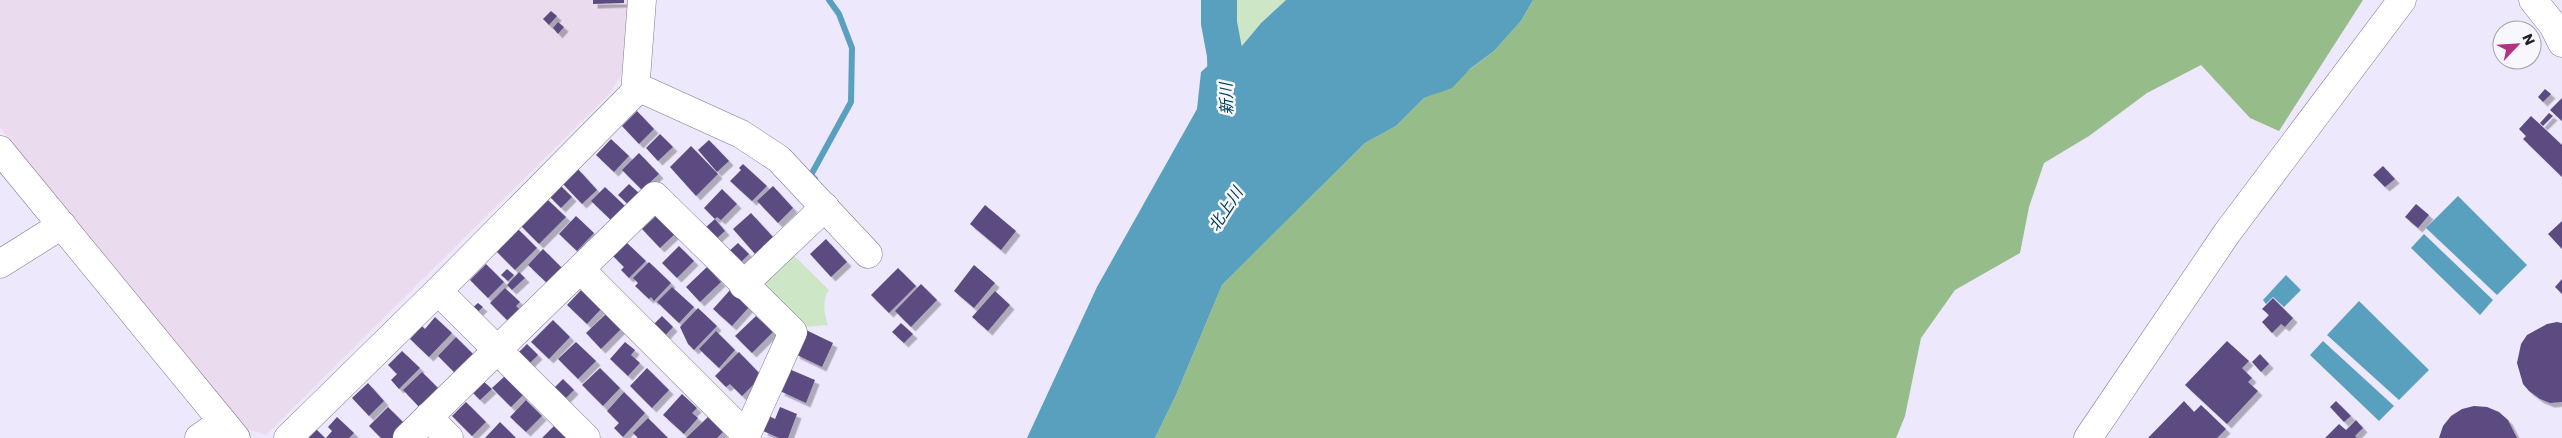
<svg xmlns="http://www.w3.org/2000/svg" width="2562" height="438" font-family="Poppins,'Noto Sans JP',sans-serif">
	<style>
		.education { fill: #ebdbee }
		.green { fill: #cde6c5 }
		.forest { fill: #96bd89 }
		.water { fill: #59a0be }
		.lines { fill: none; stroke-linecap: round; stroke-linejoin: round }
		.stream { stroke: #59a0be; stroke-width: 6 }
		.river { stroke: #59a0be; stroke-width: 36 }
		.building { fill: #5b4c80; filter: url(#shadow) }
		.minor-casing { stroke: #7f7896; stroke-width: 29 }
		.minor { stroke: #fff; stroke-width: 28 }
		.labels { text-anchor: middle; stroke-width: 5; stroke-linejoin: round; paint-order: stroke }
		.water-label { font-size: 16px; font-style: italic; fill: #004055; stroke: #f9f7fe }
	</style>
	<defs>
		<filter id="shadow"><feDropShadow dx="4.5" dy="4.5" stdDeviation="0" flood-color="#0004"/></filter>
	</defs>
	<rect width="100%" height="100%" fill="#ede8fc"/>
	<polygon class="education" points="0,0 633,0 622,73 611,92 266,435 247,429 0,128"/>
	<g class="green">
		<polygon points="1231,0 1286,0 1261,23 1242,46 1232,44"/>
		<path d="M790,252L829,290C822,300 824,314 828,325L802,327L762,291L761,281Z"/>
	</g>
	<polygon class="forest" points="1533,0 2363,0 2279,131 2250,118 2201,65 2147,93 2089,136 2044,163 2029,207 2020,253 1955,290 1921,338 1905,416 1896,438 1155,438 1176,395 1222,285 1365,143 1396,126 1424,98 1437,93 1464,74 1494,51 1521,21"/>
	<g class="water">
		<polygon points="1286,0 1533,0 1521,21 1494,51 1470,69 1452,88 1424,98 1396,126 1365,143 1222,285 1176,395 1155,438 1027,438 1097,287 1197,109 1201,72 1232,44 1242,46 1261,23"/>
		<polygon points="2458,196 2527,265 2497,295 2426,228"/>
		<polygon points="2424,234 2493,300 2480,315 2411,248"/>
		<polygon points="2286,275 2301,290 2284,307 2273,297 2266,304 2263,300"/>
		<polygon points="2359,301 2429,370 2399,400 2327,335"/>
		<polygon points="2323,341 2394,406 2379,421 2310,355"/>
	</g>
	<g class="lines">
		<polyline class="stream" points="815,179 811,175 851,102 852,48 839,14 829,0"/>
		<polyline class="river" points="1219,0 1219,23 1225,55 1226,100"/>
	</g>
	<g class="building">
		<polygon points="593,0 624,0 624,3 593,4"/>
		<polygon points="551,11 557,16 549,25 543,19"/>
		<polygon points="558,22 564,27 558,34 553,28"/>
		<polygon points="2545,89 2551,94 2543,102 2538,97"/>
		<polygon points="2562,98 2562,121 2550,110"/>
		<polygon points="637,111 654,129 639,144 622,126"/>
		<polygon points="2549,113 2553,116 2543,126 2540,123"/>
		<polygon points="2531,116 2562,145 2562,177 2523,139 2526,136 2519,129"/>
		<polygon points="660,134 673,147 658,161 646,148"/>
		<polygon points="611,139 629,156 614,172 596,155"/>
		<polygon points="709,140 729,161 717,172 698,150"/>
		<polygon points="691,146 718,174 696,196 670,167"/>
		<polygon points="639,153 659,174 642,190 622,170"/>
		<polygon points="743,164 767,186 752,201 730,181 741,170 739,168"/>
		<polygon points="2383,166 2395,179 2385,187 2373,175"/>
		<polygon points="578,169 597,190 582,204 562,183"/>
		<polygon points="629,184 641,195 630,206 618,195"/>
		<polygon points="560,185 572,197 561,208 549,196"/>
		<polygon points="773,186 793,208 778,223 757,201"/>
		<polygon points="605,187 626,207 612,221 591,201"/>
		<polygon points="722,189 737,204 721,220 717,217 715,219 704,208"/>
		<polygon points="548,200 566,217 539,244 521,226"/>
		<polygon points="2416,204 2429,215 2418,228 2405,217"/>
		<polygon points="985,205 1016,231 1001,250 970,224"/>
		<polygon points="751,213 773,237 755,254 733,229"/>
		<polygon points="658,214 676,233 660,248 642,229"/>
		<polygon points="576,216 594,233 577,251 559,234"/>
		<polygon points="715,219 725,231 715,240 705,228"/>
		<polygon points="2562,221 2562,249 2548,234"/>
		<polygon points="518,229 537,248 515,270 496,251"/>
		<polygon points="826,239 847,262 831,277 810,254"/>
		<polygon points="626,242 646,261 629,278 621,270 624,267 613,256"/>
		<polygon points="738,243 749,254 738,265 727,253"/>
		<polygon points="679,246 694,261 677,278 662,263"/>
		<polygon points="543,249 563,269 548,284 528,265"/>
		<polygon points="649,262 671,283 654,301 651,297 649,299 635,286 638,283 633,278"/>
		<polygon points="486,264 504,282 488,298 470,280"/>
		<polygon points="974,265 995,283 974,308 954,291"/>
		<polygon points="707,267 721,282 700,302 686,287"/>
		<polygon points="898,268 916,286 889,313 871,295"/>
		<polygon points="507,269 514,275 508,281 501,275"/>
		<polygon points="519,272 525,278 512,290 507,285"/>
		<polygon points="2562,279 2562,294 2555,287"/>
		<polygon points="921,284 937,300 911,327 895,311"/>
		<polygon points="672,287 694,307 679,323 657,302"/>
		<polygon points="505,288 520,302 516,306 520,310 508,321 490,303"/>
		<polygon points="582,289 602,308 587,324 567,305"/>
		<polygon points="731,289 750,306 732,326 713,309"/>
		<polygon points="995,291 1010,305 988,331 972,317"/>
		<polygon points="2273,298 2293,318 2285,327 2281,324 2272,333 2262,322 2269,315 2262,309"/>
		<polygon points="478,303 483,307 476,314 471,309"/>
		<polygon points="698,308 717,326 694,350 688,344 680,327"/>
		<polygon points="606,314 621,329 601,349 586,333"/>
		<polygon points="662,316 673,327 662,339 650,328"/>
		<polygon points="756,316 773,332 752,353 735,336"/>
		<polygon points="435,317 452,333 429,357 410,339 422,326 425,329"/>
		<polygon points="553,320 570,337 549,359 531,342"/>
		<polygon points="2557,322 2562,323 2562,402 2550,403 2540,399 2529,391 2523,384 2517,363 2521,344 2527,335 2547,324"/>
		<polygon points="901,323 913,334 904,343 892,332"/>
		<polygon points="806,330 833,343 822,367 795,354"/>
		<polygon points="716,331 735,350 719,368 699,349"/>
		<polygon points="456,337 475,356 456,374 438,356"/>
		<polygon points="2227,341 2249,361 2242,368 2252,378 2248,382 2258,391 2227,424 2185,385"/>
		<polygon points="576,342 596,361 578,379 558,359"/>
		<polygon points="625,342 635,350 631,355 640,363 628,376 610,359"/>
		<polygon points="527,344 538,355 527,366 516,355"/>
		<polygon points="402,351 420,368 399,389 391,380 397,374 388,365"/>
		<polygon points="739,352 762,376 742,396 730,384 726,387 715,376"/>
		<polygon points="2260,354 2269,364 2261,372 2252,362"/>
		<polygon points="600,368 620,388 603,406 582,385"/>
		<polygon points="647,368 669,390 652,408 630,386"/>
		<polygon points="789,369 815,380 806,403 780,391"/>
		<polygon points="422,372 441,391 422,410 403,390"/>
		<polygon points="506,375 524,394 511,407 492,388"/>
		<polygon points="563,379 574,390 563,401 552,390"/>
		<polygon points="482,380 492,389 480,400 471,391"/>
		<polygon points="368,383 384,401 369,416 352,398"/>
		<polygon points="624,392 645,413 623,437 614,428 619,423 607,411"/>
		<polygon points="682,394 697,408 692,413 698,418 684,434 663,415"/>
		<polygon points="526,400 542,416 526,432 510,417"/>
		<polygon points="2184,401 2194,412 2201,405 2226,429 2217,438 2148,438"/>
		<polygon points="2336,401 2351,416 2344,422 2330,407"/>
		<polygon points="466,402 486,422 472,436 452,416"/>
		<polygon points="2474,406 2487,407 2499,412 2508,420 2517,438 2439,438 2443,426 2451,416 2462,409"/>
		<polygon points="388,407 406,425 393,438 381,438 369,426"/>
		<polygon points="780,407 797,414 788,438 779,438 763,431 769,416 775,419"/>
		<polygon points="337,417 354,433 349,438 326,438 332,431 328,427"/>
		<polygon points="708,417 723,432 717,438 686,438"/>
		<polygon points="648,418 668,438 638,438 633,433"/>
		<polygon points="2356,420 2363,428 2355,436 2357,438 2325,438 2339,424 2346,430"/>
		<polygon points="500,422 516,438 485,438"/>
		<polygon points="556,424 569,438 542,438"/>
		<polygon points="316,429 325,438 308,438"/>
	</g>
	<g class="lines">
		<defs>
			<g id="minor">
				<polyline points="2533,0 2553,25 2562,43"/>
				<polyline points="635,92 642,0"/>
				<polyline points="0,150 236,438"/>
				<polyline points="0,264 62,225"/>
				<polyline points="580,269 746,435"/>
				<polyline points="743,285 825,207"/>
				<polyline points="438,291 586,438"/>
				<polyline points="428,417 449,438"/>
				<polyline points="199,438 222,422"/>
				<polyline points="288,438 438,291 635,92 644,90 741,134 779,159 868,254"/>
				<polyline points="407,438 655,196 793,332 745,438"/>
				<polyline points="2088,438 2227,233 2402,0"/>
			</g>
		</defs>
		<use href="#minor" class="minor-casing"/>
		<use href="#minor" class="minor"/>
	</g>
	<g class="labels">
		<g class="water-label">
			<text transform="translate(1226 99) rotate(-92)" y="6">新川</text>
			<text transform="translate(1225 209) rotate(-57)" y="6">北上川</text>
		</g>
	</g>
	<g transform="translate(2517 45) rotate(65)"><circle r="24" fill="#f9f7fe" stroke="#a3a0a9"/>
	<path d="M0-4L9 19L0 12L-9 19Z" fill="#b4337e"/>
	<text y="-8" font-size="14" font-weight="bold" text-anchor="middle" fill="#211d29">N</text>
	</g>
</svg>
